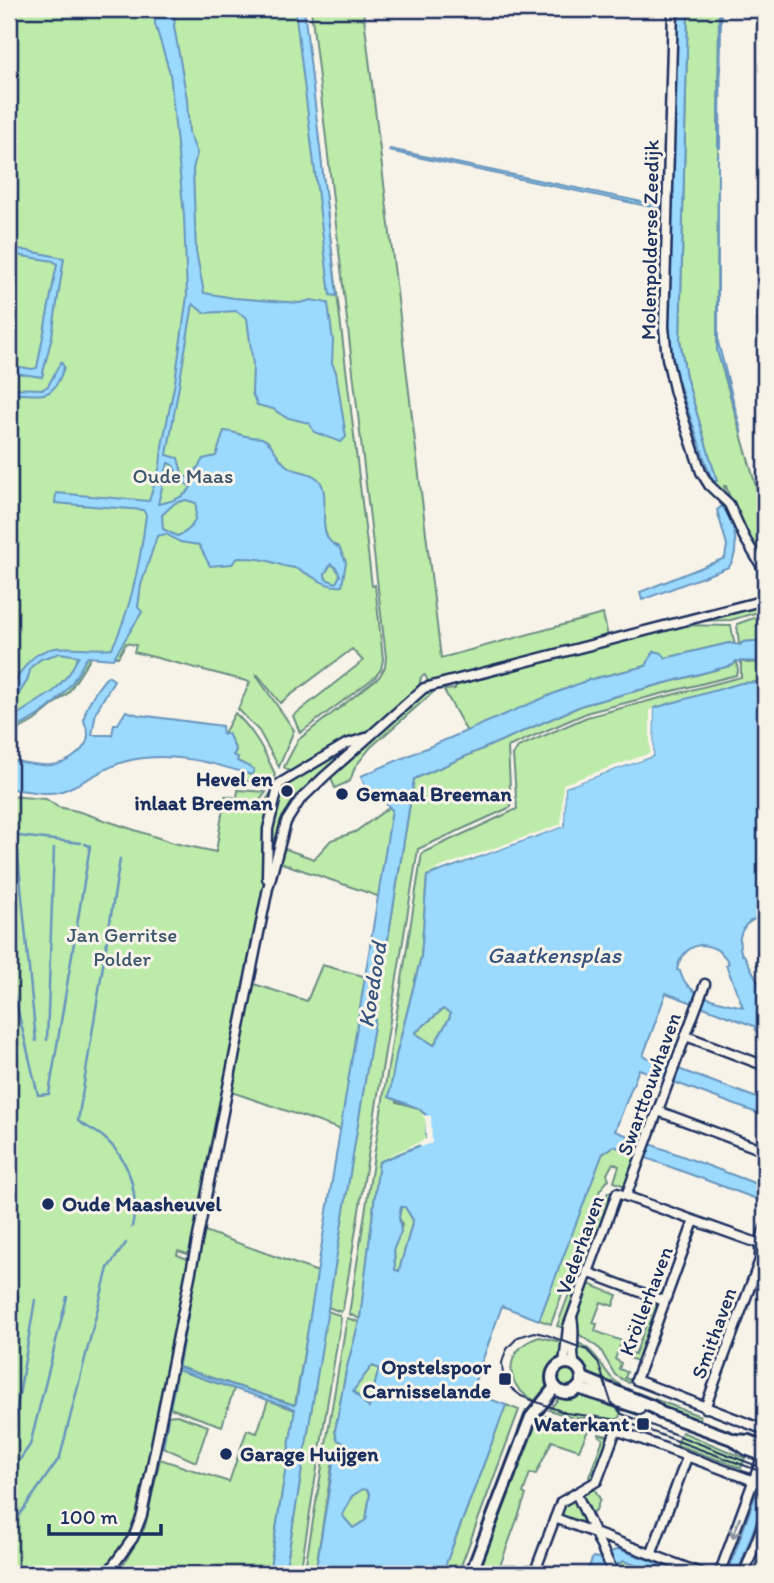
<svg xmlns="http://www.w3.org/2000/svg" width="774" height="1583" font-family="Itim,sans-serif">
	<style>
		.green { fill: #bdeba9; stroke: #6c8d84; stroke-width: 2 }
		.water { fill: #9bd9fd; stroke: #6895bd; stroke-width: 2; fill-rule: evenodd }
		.pier { fill: #f7f3e8 }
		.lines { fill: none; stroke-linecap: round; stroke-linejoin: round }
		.stream { stroke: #6895bd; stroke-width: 2.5 }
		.street-casing { stroke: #1b2f5e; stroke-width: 13 }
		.secondary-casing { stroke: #1b2f5e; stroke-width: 16 }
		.street { stroke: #f7f3e8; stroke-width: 8 }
		.secondary { stroke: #f7f3e8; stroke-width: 10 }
		.tram { stroke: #1b2f5e; stroke-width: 2 }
		.oneway { stroke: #8991a3 }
		.poi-dot { fill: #1b2f5e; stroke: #f7f3e8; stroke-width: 2.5 }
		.labels { text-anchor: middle; stroke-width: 6; stroke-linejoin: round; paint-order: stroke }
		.street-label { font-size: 21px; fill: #1b2f5e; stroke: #f7f3e8 }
		.park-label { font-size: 21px; fill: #3b556d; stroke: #f7f3e8 }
		.poi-label { font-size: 21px; font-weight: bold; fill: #1b2f5e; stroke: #f7f3e8; text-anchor: end }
		.water-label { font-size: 23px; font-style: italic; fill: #35517e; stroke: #f7f3e8 }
	</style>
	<rect width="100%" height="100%" fill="#f7f3e8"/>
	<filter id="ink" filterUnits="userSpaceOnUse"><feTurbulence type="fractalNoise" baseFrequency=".0143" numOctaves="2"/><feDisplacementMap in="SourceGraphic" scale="14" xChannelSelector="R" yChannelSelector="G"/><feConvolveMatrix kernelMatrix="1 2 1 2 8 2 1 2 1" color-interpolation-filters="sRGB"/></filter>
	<g filter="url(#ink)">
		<g class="green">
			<polygon points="9,9 303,9 372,586 375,585 383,659 381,669 375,677 300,733 293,716 363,661 352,649 280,703 258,675 256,675 294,730 279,767 259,731 238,709 250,682 134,652 136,645 126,643 118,657 91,657 68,693 34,721 9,735 9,219 12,205 9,184"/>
			<polygon points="311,9 363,9 441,658 603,614 608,636 433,682 428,681 425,675 421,677 419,688 368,732 296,771 289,771 284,767 298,740 379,677 385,667 386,657"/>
			<path d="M688,9H719L717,350L765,518V569C749,542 735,516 726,486H724L726,498L710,484L712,481H717L686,377L680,340Z"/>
			<polygon points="765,603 765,610 731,620 695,621"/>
			<polygon points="765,614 765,640 743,642 739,645 737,624"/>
			<polygon points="678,625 731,626 735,646 729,643 666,658 663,656 650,661 646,666 588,680 467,732 444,690 455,689 457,682"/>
			<polygon points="737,661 738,672 736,675 589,712 508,747 511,807 418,849 343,1309 341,1312 328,1307 414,779 583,705 733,665"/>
			<polygon points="741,661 747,663 765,662 765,682 741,683 564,826 427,876 421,957 396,1056 397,1102 418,1108 426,1115 426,1143 379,1162 360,1319 349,1314 422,853 517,809 513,755 518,747 587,717 741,677"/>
			<polygon points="438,688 371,747 355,767 350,781 335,788 332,781 331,773 420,696"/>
			<path d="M235,713C254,731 264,750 275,774L272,783L269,785L241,780L242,772L251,775L232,755L236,750L228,734L223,735Z"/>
			<path d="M355,745L283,820L269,869C269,849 271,800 286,784C296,774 333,755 347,746Z"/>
			<polygon points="238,790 266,792 254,808 256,809 259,804 257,809 259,811 270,794 273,802 264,888 191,1255 178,1251 177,1255 190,1260 147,1480 135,1524 130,1538 106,1574 9,1574 9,796 46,799 58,807 77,811 174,843 216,852 225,796 237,798"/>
			<polygon points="390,807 392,810 380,897 276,861 280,847 314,859 331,840 355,832"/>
			<polygon points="322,965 367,977 342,1130 229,1091 251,983 307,1001"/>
			<polygon points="443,1009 450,1012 450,1017 434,1045 415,1033"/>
			<polygon points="614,1146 637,1155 625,1186 614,1182 619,1166 613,1163 607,1174 609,1179 600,1190 551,1324 539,1320 600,1156"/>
			<polygon points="608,1192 614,1193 585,1269 580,1263"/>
			<polygon points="401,1207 405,1207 413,1220 399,1271 395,1270 394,1248 402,1225 399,1217"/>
			<polygon points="202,1230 318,1272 295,1405 179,1367 178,1370 234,1389 222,1426 167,1407"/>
			<polygon points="575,1278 580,1280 565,1328 557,1326"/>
			<polygon points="586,1283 617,1295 613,1306 601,1302 593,1323 597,1324 595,1331 622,1341 615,1359 621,1363 619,1369 627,1372 625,1378 630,1380 629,1383 615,1375 600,1349 577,1333 578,1308"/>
			<polygon points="649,1303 657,1305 637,1361 629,1358 631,1353 635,1354 652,1309 648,1307"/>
			<polygon points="327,1311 339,1315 341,1319 300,1574 285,1574"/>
			<polygon points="347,1318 359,1322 346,1371 335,1431 337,1439 348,1446 349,1454 333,1459 316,1568 328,1574 304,1574"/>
			<path d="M540,1337L565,1343L561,1360L552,1369L549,1386L539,1402C502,1390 502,1347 540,1337Z"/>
			<path d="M576,1342C605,1354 600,1377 628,1389L627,1394C598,1381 576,1380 576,1342Z"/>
			<polygon points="371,1366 378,1368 378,1372 369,1408 353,1391"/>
			<circle cx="567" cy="1378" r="9"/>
			<polygon points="581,1392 623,1405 617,1424 610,1425 592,1418 573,1418 549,1410 559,1398"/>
			<polygon points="635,1392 700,1416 699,1420 682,1417 634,1397"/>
			<polygon points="268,1400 295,1410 269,1574 118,1574 145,1527 160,1459 229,1482 247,1430 257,1433"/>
			<polygon points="506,1405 519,1410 458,1574 442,1574"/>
			<polygon points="526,1410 530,1412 467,1574 465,1574"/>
			<polygon points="177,1415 208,1426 196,1462 160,1446 166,1416"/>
			<polygon points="546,1416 570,1424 590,1426 579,1450 552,1441 536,1474 530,1473 523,1493 526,1495 497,1574 475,1574 531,1429"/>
			<polygon points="682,1432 745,1458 741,1468 677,1445"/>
			<polygon points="599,1434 611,1437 595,1479 589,1477 603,1439 599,1436"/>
			<polygon points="594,1488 600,1499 596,1510 584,1518 586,1526 560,1516 565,1502"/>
			<polygon points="362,1489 366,1489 370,1494 366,1520 353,1528 342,1516 352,1496"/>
			<polygon points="759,1489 765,1491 765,1510 741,1574 725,1574 724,1570 753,1491"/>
			<polygon points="624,1561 660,1574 617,1574 614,1566"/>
		</g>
		<g class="water">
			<path d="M154,9H171L175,19L174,26L187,99L189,133L197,153L193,169L196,251L204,293L234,298L300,303L311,300L328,303L333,341L332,363L336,372L346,437L341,442L314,432L309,423L285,417L273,409L257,405L252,393L253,365L247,318L236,311L204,313L193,304L167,455L178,458L183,477H192L203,459L216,456L224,431C234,431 241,436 251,437C254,438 258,437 262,438C274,443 277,459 287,466C297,473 315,471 321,483C331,501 313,538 339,547L346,562L342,586C324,588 313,575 297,569C292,566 286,568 281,565C266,559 255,558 238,558L232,564L210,566L199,545L180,542L166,534L157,536L141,585L138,607L142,612L113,659L87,657C67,697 49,712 9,732V720L54,691L69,674L79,656L60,653L41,659L31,667L27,681L9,709C9,693 14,682 23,669C47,634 79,653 112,648C131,611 141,556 146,515L143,510L55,503L56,493L149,501L160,466L162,446L175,382L187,296L184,216L170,73L155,24ZM168,463L173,465L180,480L191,487C186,497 169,502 158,504ZM186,500L196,503C197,519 194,530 177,536L163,529L162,515L175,503ZM331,564L336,568L340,575L336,583L326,579L325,574Z"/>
			<polygon points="295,9 304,9 337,296 330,295"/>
			<polygon points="678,9 688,9 680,340 686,377 717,481 712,481 676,375 672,355 668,316"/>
			<polygon points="719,9 721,9 720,148 718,148"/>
			<polygon points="390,149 661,206 661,209 389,151"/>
			<polygon points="718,153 718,342 742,434 717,350"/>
			<polygon points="9,247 64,258 52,336 42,377 9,372 9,365 32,369 37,368 57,264 53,261 9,254"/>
			<path d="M61,362L64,367C52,405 40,392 9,394V388L43,389L48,386Z"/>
			<path d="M722,506C735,521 741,551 729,567L642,600L640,592L725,558L727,545L717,510Z"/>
			<polygon points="765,640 765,662 736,661 733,665 583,705 414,779 285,1574 269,1574 295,1409 178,1370 178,1367 294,1405 296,1403 392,810 384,801 370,800 361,776 555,693 588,680 646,666 652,654 655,651 662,653 666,658 729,643 740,645 743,642"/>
			<path d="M108,676L114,680L96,712L92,735H112L114,724H118L126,711L139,715L222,726L223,735L228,733L236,751L233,755L238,757L237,761L254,769L252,775C213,763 173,751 131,760C106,765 86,783 62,791C47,796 25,790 9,789V760C33,764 57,772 77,754C83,749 88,743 88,735C88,728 84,726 84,719C85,706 99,685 108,676Z"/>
			<path d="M765,682V917C744,918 735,936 742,955H744L765,995V1051L754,1026L666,993L643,1056L765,1101V1116L639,1069L615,1131L765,1187V1202L614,1146L603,1153L539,1320L502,1306L471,1392L506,1405L442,1574H328L316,1568L334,1459L349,1454L348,1446L337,1439L335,1431L346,1371L360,1318L379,1162L426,1143V1115L418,1108L389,1097L396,1056L421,957L427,876L564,826L565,787L653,756L654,708L741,683ZM700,945C714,946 722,951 729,963L726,965L743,1007C721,1002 686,997 680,971L677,970C679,958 687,947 700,945ZM443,1009L450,1013V1017L434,1045L415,1033ZM401,1207H405L413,1220L399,1271L395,1270L394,1248L401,1232L399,1217ZM372,1366L378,1368V1372L369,1408L353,1391ZM363,1489L367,1490L370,1494L366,1520L353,1528L342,1515L352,1496Z"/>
			<polygon points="756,1494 765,1498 739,1569 732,1571 730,1566"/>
			<polygon points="618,1549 688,1574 660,1574 624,1561 597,1574 586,1574 593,1557 597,1558"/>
		</g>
		<g class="pier">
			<polygon points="654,708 653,756 565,787 564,826 438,871 437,869 424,873 561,824 563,784 650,753 650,710"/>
			<polygon points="421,1115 431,1116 432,1143 421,1147 419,1144 376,1161 426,1139 425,1118"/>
		</g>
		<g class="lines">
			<g class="stream">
				<polyline points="9,835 81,843"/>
				<polyline points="17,845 36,1041"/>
				<path d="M120,859L78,1121C85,1126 94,1130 102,1136C129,1158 140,1193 132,1227"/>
				<polyline points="9,973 38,1095 49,1094 90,846 85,844"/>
				<polyline points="47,1040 54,848"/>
				<polyline points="9,1317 18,1296"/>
				<polyline points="177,1373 189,1309"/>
				<polyline points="170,1407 175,1383"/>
				<polyline points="163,1447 168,1417"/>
				<polyline points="9,1455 35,1300"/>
				<polyline points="9,1475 30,1445 67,1297"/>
				<polyline points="9,1530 60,1457 108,1268 126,1243"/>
			</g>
			<defs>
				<g id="street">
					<polyline points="673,9 664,327 667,358 675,393 701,472 709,485 729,504 744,537 765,572"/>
					<polyline points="267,878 268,829 279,784 346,744 366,738"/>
					<polyline points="762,962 765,961"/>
					<polyline points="686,1036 760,1064"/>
					<polyline points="658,1111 765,1151"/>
					<polyline points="626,1196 705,984"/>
					<polyline points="694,1221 636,1380 765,1430"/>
					<polyline points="760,1244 765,1228"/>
					<polyline points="587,1272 664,1301"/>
					<path d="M572,1318C576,1334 570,1350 575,1366"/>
					<polyline points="564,1364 568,1327 617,1193 760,1244 760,1260 705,1408"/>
					<polyline points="576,1493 614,1574"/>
					<polyline points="555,1518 703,1574"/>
					<polyline points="653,1550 687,1457"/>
					<polyline points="107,1574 133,1538 142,1515 268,888 286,822 300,800 325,776 424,688 765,600"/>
					<polyline points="534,1574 561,1502 597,1481 616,1430 765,1485"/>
					<polyline points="721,1574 721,1569 764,1452"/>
					<polyline points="744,1574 765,1518"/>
				</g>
				<g id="secondary">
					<circle cx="567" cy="1378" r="15"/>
					<polyline points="582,1378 653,1407 661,1413 732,1439 746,1449 765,1456"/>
					<polyline points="578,1388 639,1408"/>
					<polyline points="735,1440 749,1441 765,1448"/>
					<polyline points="471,1574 531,1417 555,1387"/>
				</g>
			</defs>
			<use href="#street" class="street-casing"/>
			<use href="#secondary" class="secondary-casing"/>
			<use href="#street" class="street"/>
			<use href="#secondary" class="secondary"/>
			<polyline class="tram" points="765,1469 622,1414 611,1402 598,1362 587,1350 547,1335 535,1332 518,1337 506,1350 502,1363 503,1375 510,1387 521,1396 566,1413 620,1420 765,1473"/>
		</g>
		<defs><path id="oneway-shaft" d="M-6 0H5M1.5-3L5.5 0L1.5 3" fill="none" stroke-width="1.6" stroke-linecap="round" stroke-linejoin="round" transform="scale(1.75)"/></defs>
		<use class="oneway" href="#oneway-shaft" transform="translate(736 1528) rotate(110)"/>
	</g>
	<g class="poi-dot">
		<circle cx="287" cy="791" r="7"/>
		<circle cx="342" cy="794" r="7"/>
		<circle cx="48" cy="1204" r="7"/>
		<rect x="498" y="1372" width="14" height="14" rx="3.5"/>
		<rect x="636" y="1417" width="14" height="14" rx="3.5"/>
		<circle cx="226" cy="1454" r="7"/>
	</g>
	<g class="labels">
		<g class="street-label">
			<text transform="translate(650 240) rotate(-89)" y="7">Molenpolderse Zeedijk</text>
			<text transform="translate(649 1084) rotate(-70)" y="7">Swarttouwhaven</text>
			<text transform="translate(580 1245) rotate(-70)" y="7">Vederhaven</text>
			<text transform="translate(646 1301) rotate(-69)" y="7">Kröllerhaven</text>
			<text transform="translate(714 1333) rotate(-70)" y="7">Smithaven</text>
		</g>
		<g class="park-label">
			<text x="183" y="483">Oude Maas</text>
			<text x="122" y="942">Jan Gerritse<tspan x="122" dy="24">Polder</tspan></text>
		</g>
		<g class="poi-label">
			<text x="273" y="786">Hevel en<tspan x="273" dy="24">inlaat Breeman</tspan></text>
			<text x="356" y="801" text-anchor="start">Gemaal Breeman</text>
			<text x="62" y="1211" text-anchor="start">Oude Maasheuvel</text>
			<text x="491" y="1374">Opstelspoor<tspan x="491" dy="24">Carnisselande</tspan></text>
			<text x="629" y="1431">Waterkant</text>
			<text x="240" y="1461" text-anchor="start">Garage Huijgen</text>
		</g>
		<g class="water-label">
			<text x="554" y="963">Gaatkensplas</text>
			<text transform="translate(372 985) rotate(-81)" y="8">Koedood</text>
		</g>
	</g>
	<rect width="774" height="1583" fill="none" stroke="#f7f3e8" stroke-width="35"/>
	<rect x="18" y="18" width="739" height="1548" fill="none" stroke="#1b2f5e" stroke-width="2.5" filter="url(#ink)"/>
	<path d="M49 1524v10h112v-10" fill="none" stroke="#1b2f5e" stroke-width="3.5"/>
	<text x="60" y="1524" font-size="21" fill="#1b2f5e" stroke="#f7f3e8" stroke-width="5" paint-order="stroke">100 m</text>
</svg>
